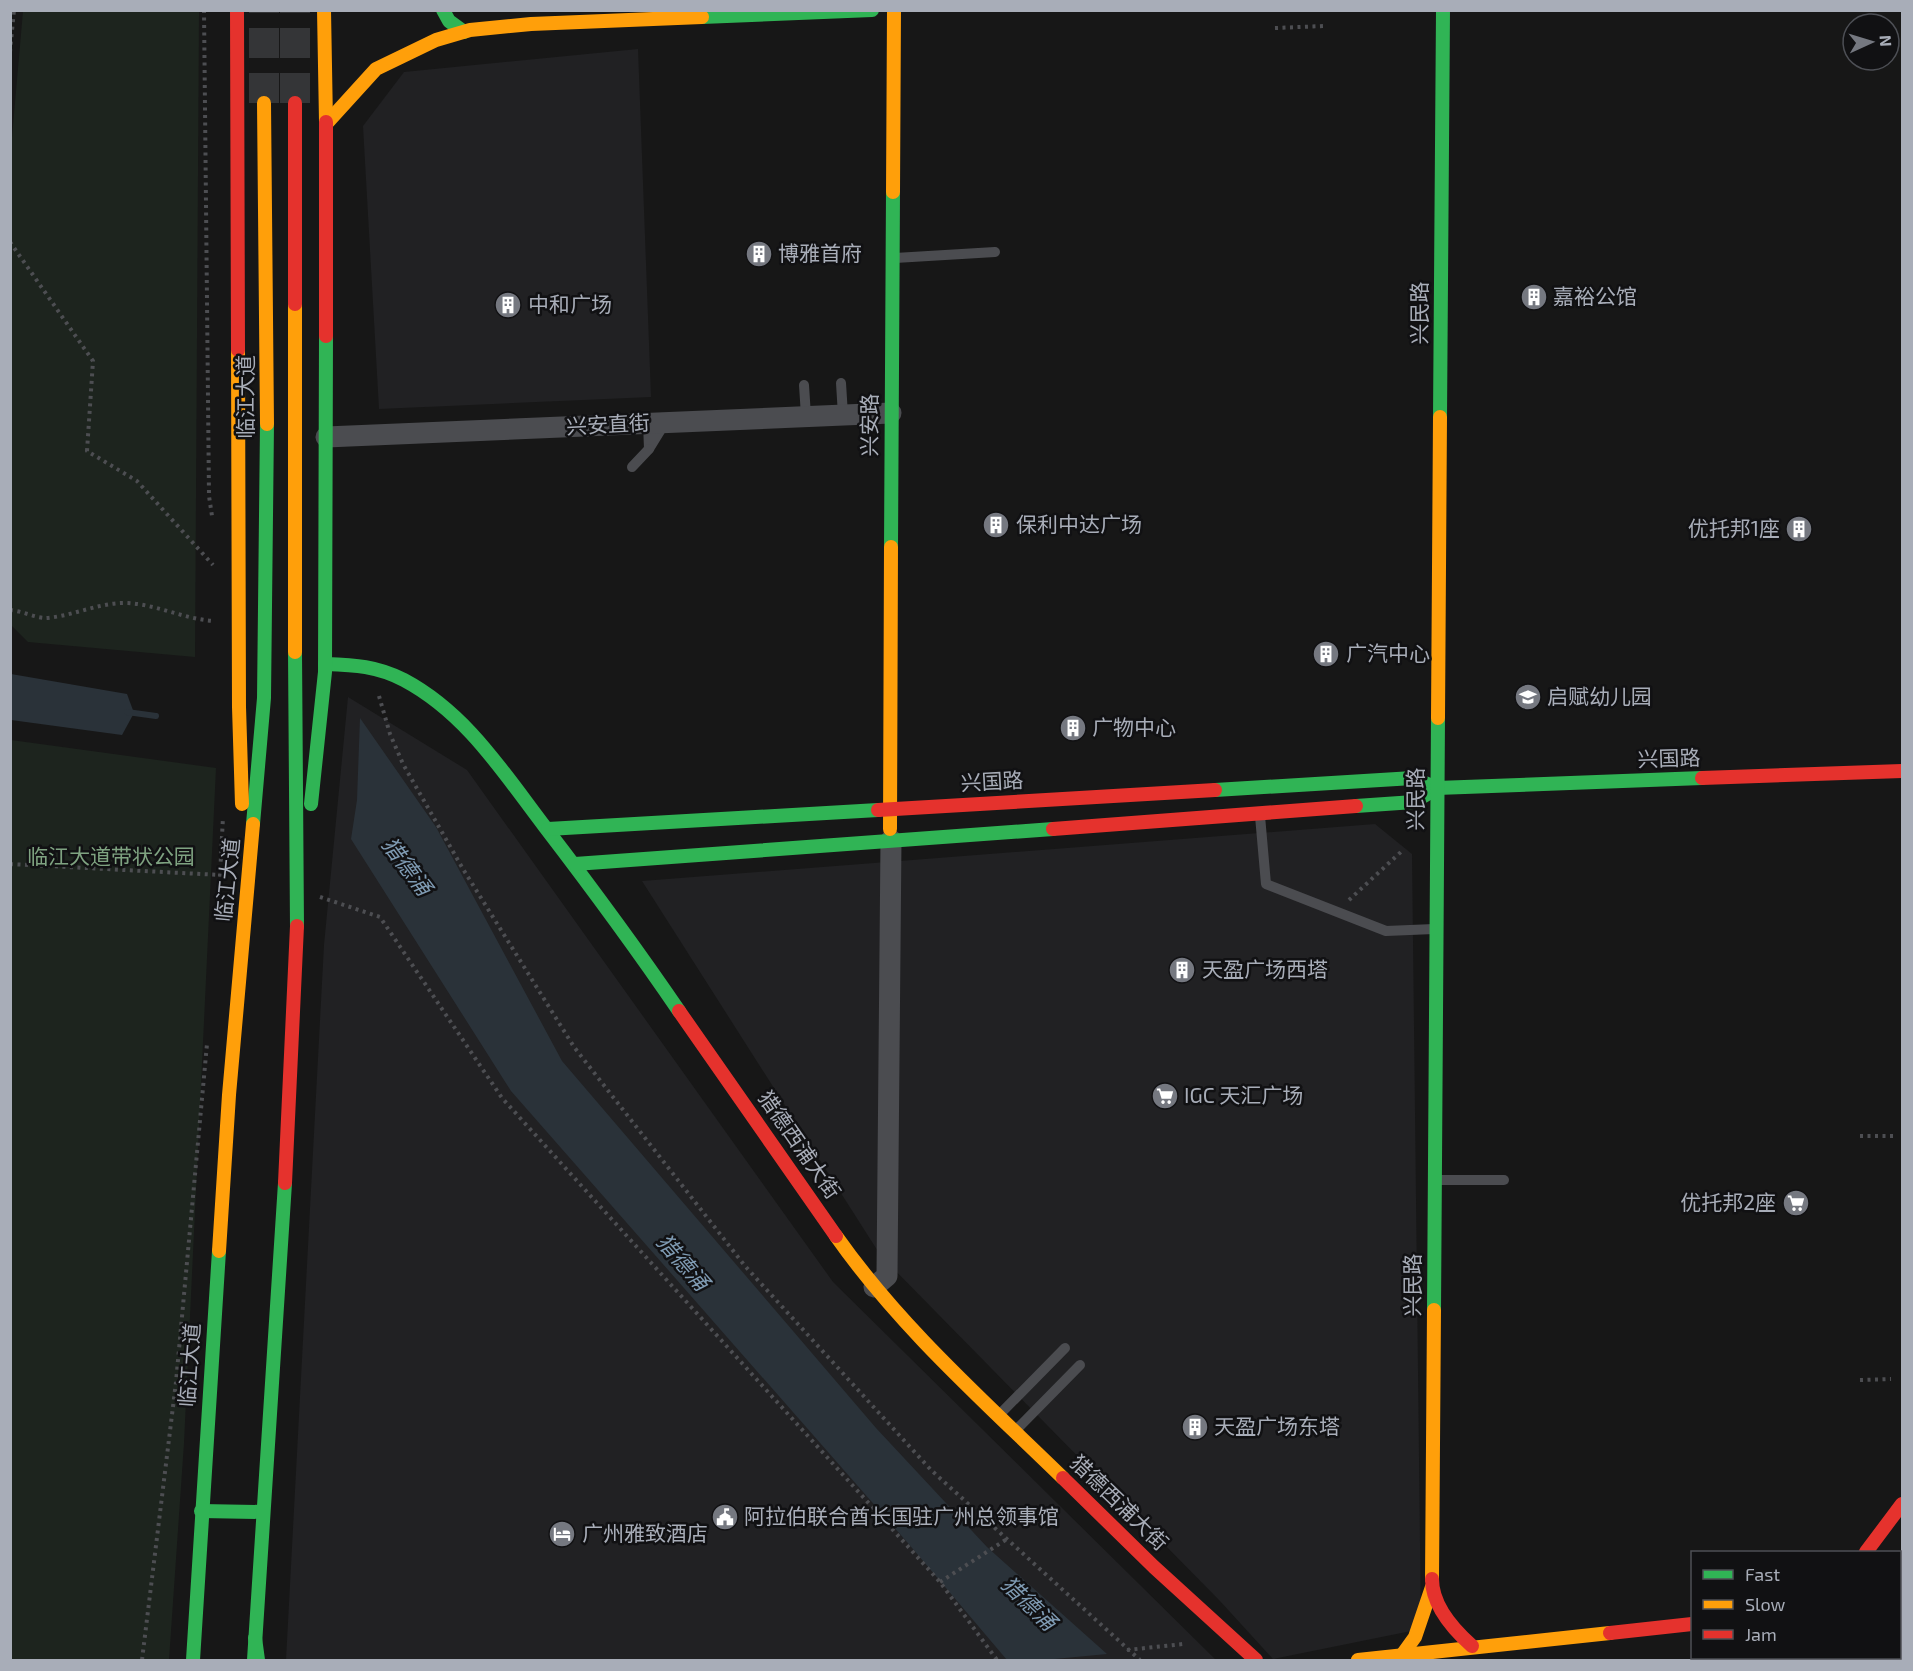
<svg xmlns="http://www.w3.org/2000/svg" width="1913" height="1671" font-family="'Exo 2','Noto Sans SC',sans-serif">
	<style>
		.built { fill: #212123 }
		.green { fill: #1d241e }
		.water { fill: #2a3239 }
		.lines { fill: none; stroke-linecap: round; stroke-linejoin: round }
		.stream { stroke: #2a3239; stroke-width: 6 }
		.secondary-tunnel { stroke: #343537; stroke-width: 30; stroke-dasharray: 30 15; stroke-linecap: butt }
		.highway-tunnel { stroke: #343537; stroke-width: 33; stroke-dasharray: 33 16; stroke-linecap: butt }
		.path { stroke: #4d4e52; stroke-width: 4; stroke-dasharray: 3 4.5; stroke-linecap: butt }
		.lane { stroke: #4b4c50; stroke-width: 10 }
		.street { stroke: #4b4c50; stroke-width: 21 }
		.fast { stroke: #30b455; stroke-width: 14 }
		.slow { stroke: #ff9f0a; stroke-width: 14 }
		.jam { stroke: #e5322d; stroke-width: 14 }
		.labels { text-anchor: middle; stroke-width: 5; stroke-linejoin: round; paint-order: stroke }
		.poi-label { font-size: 21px; fill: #a8adb8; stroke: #111113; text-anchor: start }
		.street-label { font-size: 21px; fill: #a8adb8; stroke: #111113 }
		.park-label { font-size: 21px; fill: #7fa381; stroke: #111113 }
		.water-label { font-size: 22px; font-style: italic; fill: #7f9bb3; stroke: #111113 }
	</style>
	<rect width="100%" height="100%" fill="#171717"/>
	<g class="built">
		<polygon points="638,49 651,397 379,409 363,126 404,72"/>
		<polygon points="348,697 467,770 833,1282 1215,1659 286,1660 324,945"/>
		<polygon points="1375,824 1412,854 1421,1629 1273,1659 1220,1601 881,1256 642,881"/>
	</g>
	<g class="green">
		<polygon points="23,11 199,11 195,657 28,642 11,625 10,160"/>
		<polygon points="11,740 216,768 184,1443 169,1660 11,1660"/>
	</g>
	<g class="water">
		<polygon points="11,674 127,694 134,713 122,735 11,720"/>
		<polygon points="360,718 436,827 562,1061 876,1428 987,1547 1107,1654 1044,1660 1007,1660 907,1542 511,1091 351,839 357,800"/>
	</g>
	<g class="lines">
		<polyline class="stream" points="127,712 156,716"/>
		<g class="secondary-tunnel">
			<polyline points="264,103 264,10"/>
			<polyline points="295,103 295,10"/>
		</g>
		<polyline class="highway-tunnel" points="1900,1643 1902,1642"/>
		<g class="path">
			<polyline points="204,10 209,496 212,516"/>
			<polyline points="1275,28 1324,26"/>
			<polyline points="10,52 14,10"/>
			<polyline points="10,242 93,361 87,451 137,481 213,565"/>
			<path d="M10,610C22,611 36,618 46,618C74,616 99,602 128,603C158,605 184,619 214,621"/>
			<polyline points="379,696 390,734 403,764 463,869 574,1047 745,1266 931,1470 1140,1660"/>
			<polyline points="10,864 220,875"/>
			<polyline points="320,897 380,917 502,1098 940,1582 997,1660"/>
			<polyline points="1349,900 1403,850"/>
			<polyline points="218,914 223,817"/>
			<polyline points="1860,1136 1894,1136"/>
			<polyline points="1860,1380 1891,1379"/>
			<polyline points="940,1582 1007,1539"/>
			<polyline points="1127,1650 1183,1644"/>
			<polyline points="142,1660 176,1382 207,1044"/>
		</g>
		<g class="lane">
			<polyline points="895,258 995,252"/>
			<polyline points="841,383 843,415"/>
			<polyline points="804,385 806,416"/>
			<polyline points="648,423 649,449 665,423"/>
			<polyline points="632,467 649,449"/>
			<polyline points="1260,816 1266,884 1386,931 1434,929"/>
			<polyline points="1438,1180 1504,1180"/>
			<polyline points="1000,1414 1065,1348"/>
			<polyline points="1017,1429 1080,1365"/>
		</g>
		<g class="street">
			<polyline points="326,437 891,413"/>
			<polyline points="874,1287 887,1276 891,840"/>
		</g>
		<g class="fast">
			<polyline points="443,10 449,21 464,32"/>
			<polyline points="702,17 872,10"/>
			<polyline points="1440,417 1443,10"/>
			<polyline points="891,547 893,192"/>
			<polyline points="295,652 297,926"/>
			<path d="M325,664C355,665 377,666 404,680C466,713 503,772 545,827C591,887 636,948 679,1011"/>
			<polyline points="1215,790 1413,778 1437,788 1702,778"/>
			<polyline points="311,804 325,672 326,336"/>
			<polyline points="1356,806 1414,802 1437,788"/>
			<polyline points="253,824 264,698 267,424"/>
			<polyline points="548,829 878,810"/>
			<polyline points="575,864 1053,829"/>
			<polyline points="1434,1310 1438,718"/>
			<polyline points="201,1511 263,1512"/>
			<polyline points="1900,1603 1902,1603"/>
			<polyline points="255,1638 258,1660"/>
			<polyline points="1826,1658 1827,1660"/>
			<polyline points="193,1660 219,1251"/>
			<polyline points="254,1660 285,1183"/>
			<polyline points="1717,1660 1746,1658"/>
		</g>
		<g class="slow">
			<polyline points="324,10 326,122"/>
			<polyline points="264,103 267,424"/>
			<polyline points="326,124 376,69 436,40 470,30 531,24 702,17"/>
			<polyline points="893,192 894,10"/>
			<polyline points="295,304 295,652"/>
			<polyline points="238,350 239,707 242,804"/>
			<polyline points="1438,718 1440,417"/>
			<polyline points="890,829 891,547"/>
			<path d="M836,1236C900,1327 984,1401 1063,1478"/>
			<polyline points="219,1251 229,1095 253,824"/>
			<polyline points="1432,1579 1434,1310"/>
			<polyline points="1402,1655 1415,1637 1432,1587"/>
			<polyline points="1358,1660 1610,1633"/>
		</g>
		<g class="jam">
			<polyline points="237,10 238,350"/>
			<polyline points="295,103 295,304"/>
			<polyline points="326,336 326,122"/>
			<polyline points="1702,778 1902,771"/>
			<polyline points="878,810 1215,790"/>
			<polyline points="1053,829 1356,806"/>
			<polyline points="679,1011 836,1236"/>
			<polyline points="285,1183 297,926"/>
			<polyline points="1063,1478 1154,1567 1256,1660"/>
			<polyline points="1866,1552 1902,1504"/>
			<path d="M1432,1579C1432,1605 1454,1630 1472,1646"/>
			<polyline points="1610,1633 1692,1624"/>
		</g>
	</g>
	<defs>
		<symbol id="building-disc" viewBox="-11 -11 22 22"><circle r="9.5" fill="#757880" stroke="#111113"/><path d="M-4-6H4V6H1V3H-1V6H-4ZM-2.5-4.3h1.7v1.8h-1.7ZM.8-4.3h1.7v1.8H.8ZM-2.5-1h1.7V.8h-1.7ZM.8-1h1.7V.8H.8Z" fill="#fff"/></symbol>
		<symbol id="school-disc" viewBox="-11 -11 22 22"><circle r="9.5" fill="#757880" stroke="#111113"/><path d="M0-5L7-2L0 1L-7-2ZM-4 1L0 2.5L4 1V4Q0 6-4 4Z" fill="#fff"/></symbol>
		<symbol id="supermarket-disc" viewBox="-11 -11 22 22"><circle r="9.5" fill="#757880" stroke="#111113"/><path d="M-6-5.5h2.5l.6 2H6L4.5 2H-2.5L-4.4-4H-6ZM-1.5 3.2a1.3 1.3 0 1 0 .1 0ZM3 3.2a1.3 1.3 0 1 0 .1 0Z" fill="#fff"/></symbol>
		<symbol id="civic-disc" viewBox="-11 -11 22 22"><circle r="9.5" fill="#757880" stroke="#111113"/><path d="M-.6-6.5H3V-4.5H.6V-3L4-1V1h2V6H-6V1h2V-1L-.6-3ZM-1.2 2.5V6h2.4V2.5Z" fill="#fff"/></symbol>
		<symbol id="hotel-disc" viewBox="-11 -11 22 22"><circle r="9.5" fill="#757880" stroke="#111113"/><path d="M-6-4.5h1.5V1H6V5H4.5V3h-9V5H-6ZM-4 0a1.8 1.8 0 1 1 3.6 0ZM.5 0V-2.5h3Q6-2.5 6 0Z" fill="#fff"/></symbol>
	</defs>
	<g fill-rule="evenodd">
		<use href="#building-disc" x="744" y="239" width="30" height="30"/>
		<use href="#building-disc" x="1519" y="282" width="30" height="30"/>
		<use href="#building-disc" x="493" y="290" width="30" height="30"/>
		<use href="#building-disc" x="981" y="510" width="30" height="30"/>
		<use href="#building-disc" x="1784" y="514" width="30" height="30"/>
		<use href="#building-disc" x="1311" y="639" width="30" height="30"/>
		<use href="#school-disc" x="1513" y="682" width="30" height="30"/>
		<use href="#building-disc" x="1058" y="713" width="30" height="30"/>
		<use href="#building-disc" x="1167" y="955" width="30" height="30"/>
		<use href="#supermarket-disc" x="1150" y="1081" width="30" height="30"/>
		<use href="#supermarket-disc" x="1781" y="1188" width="30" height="30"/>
		<use href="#building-disc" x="1180" y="1412" width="30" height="30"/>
		<use href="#civic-disc" x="710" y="1502" width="30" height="30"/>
		<use href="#hotel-disc" x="547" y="1519" width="30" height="30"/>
	</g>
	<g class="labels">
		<g class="poi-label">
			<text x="778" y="261">博雅首府</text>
			<text x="1553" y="304">嘉裕公馆</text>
			<text x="528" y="312">中和广场</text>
			<text x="1016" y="532">保利中达广场</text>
			<text x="1780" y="536" text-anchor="end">优托邦1座</text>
			<text x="1346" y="661">广汽中心</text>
			<text x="1547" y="704">启赋幼儿园</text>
			<text x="1092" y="735">广物中心</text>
			<text x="1202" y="977">天盈广场西塔</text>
			<text x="1184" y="1103">IGC 天汇广场</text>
			<text x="1776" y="1210" text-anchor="end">优托邦2座</text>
			<text x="1214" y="1434">天盈广场东塔</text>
			<text x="744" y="1524">阿拉伯联合酋长国驻广州总领事馆</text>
			<text x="582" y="1541">广州雅致酒店</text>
		</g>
		<g class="street-label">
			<text transform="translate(1420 313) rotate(-90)" y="7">兴民路</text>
			<text transform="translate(246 397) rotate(-90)" y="7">临江大道</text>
			<text transform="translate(608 425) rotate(-3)" y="7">兴安直街</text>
			<text transform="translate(870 425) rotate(-90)" y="7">兴安路</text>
			<text transform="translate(1669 759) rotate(-2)" y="7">兴国路</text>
			<text transform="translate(992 782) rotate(-3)" y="7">兴国路</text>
			<text transform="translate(1416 799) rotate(-90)" y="7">兴民路</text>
			<text transform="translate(228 880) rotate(-84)" y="7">临江大道</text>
			<text transform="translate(799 1145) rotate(55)" y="7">猎德西浦大街</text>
			<text transform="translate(1413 1285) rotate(-90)" y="7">兴民路</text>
			<text transform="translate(190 1365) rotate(-86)" y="7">临江大道</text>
			<text transform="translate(1119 1503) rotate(44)" y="7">猎德西浦大街</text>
		</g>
		<g class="park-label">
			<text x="111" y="864">临江大道带状公园</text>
		</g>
		<g class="water-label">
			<text transform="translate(407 866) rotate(53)" y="8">猎德涌</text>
			<text transform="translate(683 1262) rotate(49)" y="8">猎德涌</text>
			<text transform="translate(1029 1603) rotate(44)" y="8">猎德涌</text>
		</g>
	</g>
	<rect width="1913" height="1671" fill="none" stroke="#a8adb8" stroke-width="24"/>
	<rect x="1691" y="1551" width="210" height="108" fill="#111113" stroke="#4d4f55" stroke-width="1.5"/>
	<rect x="1703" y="1570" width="30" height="9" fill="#30b455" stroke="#4d4f55" stroke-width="1.5"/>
	<text x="1745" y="1581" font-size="18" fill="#a8adb8">Fast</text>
	<rect x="1703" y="1600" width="30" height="9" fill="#ff9f0a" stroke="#4d4f55" stroke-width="1.5"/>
	<text x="1745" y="1611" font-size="18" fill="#a8adb8">Slow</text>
	<rect x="1703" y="1630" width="30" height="9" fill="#e5322d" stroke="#4d4f55" stroke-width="1.5"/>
	<text x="1745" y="1641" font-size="18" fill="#a8adb8">Jam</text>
	<g transform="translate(1871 42) rotate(86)"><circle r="28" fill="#111113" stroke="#4d4f55" stroke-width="1.5"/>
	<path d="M0-4.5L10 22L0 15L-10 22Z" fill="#757880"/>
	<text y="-9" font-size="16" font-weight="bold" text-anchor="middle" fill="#a8adb8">N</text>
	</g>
</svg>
